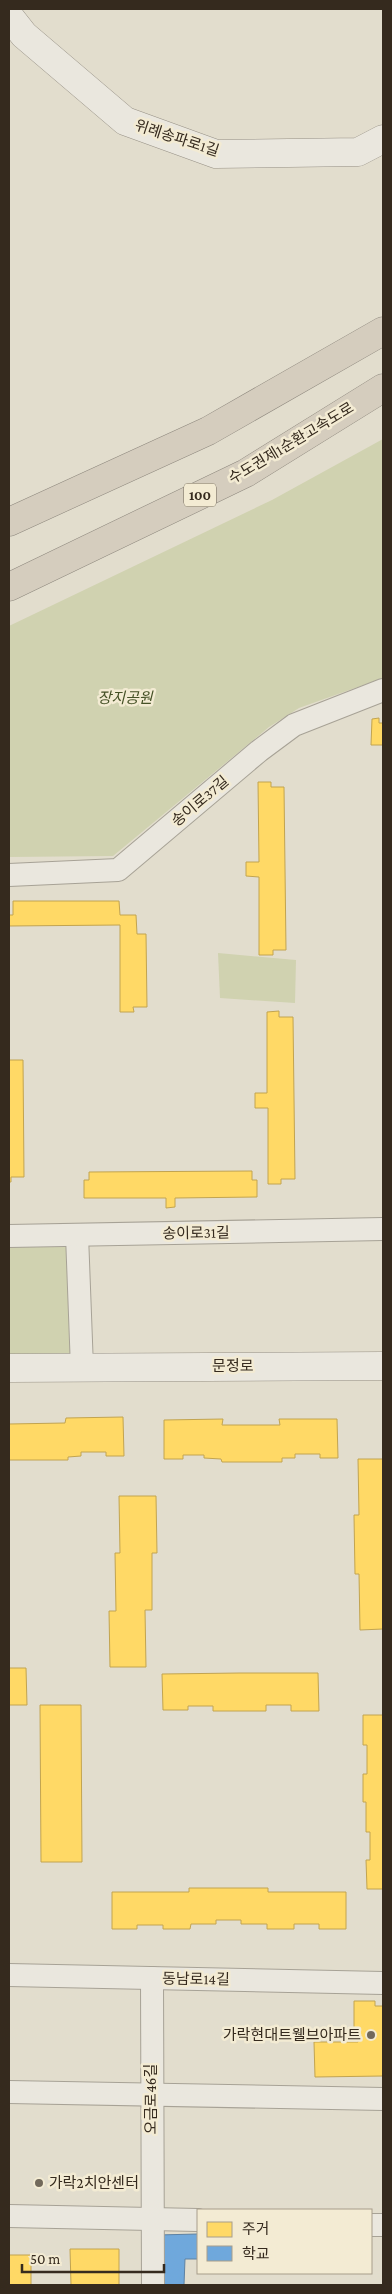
<svg xmlns="http://www.w3.org/2000/svg" width="392" height="2294" font-family="'Crimson Pro','Noto Sans KR',serif">
	<style>
		.green { fill: #d0d2b0 }
		.homes { fill: #ffd966; stroke: #c2a450 }
		.schools { fill: #6fa8dc; stroke: #5e82a3 }
		.lines { fill: none; stroke-linecap: round; stroke-linejoin: round }
		.street-casing { stroke: #a7a296; stroke-width: 24 }
		.secondary-casing { stroke: #979186; stroke-width: 29 }
		.highway-casing { stroke: #8d877d; stroke-width: 29 }
		.street { stroke: #eae7de; stroke-width: 22 }
		.secondary { stroke: #eae7de; stroke-width: 28 }
		.highway { stroke: #d5cdbe; stroke-width: 28 }
		.poi-dot { fill: #72695b; stroke: #f3ebd3; stroke-width: 2 }
		.labels { text-anchor: middle; stroke-width: 5; stroke-linejoin: round; paint-order: stroke }
		.shield { fill: #f3ebd3; stroke: #6e6454; stroke-width: 1 }
		.shield-label { font-size: 14px; font-weight: bold; fill: #352a1e }
		.street-label { font-size: 15px; fill: #352a1e; stroke: #f3ebd3 }
		.park-label { font-size: 15px; font-style: italic; fill: #455126; stroke: #f3ebd3 }
		.poi-label { font-size: 15px; fill: #352a1e; stroke: #f3ebd3; text-anchor: end }
	</style>
	<rect width="100%" height="100%" fill="#e2ddcd"/>
	<g class="green">
		<polygon points="383,439 383,678 299,708 269,727 113,856 9,857 9,626 272,500"/>
		<polygon points="218,953 296,960 295,1003 220,998"/>
		<polygon points="70,1240 76,1358 9,1359 9,1241"/>
	</g>
	<g class="homes">
		<polygon points="379,718 379,723 383,723 383,745 371,745 372,719"/>
		<polygon points="258,782 271,782 271,787 284,787 286,950 273,950 273,955 259,955 259,877 246,876 246,862 259,862"/>
		<polygon points="13,901 119,901 120,915 136,915 137,934 146,934 147,1007 133,1007 134,1012 120,1012 120,925 9,926 9,915 13,915"/>
		<polygon points="279,1011 279,1017 293,1017 295,1179 281,1179 281,1184 268,1184 268,1108 255,1108 255,1093 267,1093 267,1012"/>
		<polygon points="9,1060 23,1060 24,1177 11,1177 11,1182 9,1182"/>
		<polygon points="252,1171 252,1180 257,1180 257,1197 175,1198 175,1207 166,1208 166,1198 84,1198 84,1180 89,1180 89,1172"/>
		<polygon points="123,1417 124,1456 106,1456 106,1452 81,1452 81,1456 68,1457 68,1460 9,1460 9,1424 65,1423 66,1418"/>
		<polygon points="223,1419 222,1425 280,1425 279,1419 337,1419 338,1458 320,1458 320,1454 295,1454 295,1458 282,1458 282,1462 222,1462 221,1459 204,1458 204,1455 183,1455 183,1459 164,1459 164,1420"/>
		<polygon points="358,1459 383,1459 383,1629 360,1630 359,1574 355,1574 354,1515 359,1515"/>
		<polygon points="119,1496 156,1496 157,1553 152,1553 152,1610 145,1610 146,1667 110,1667 109,1611 116,1611 115,1553 120,1553"/>
		<polygon points="9,1668 26,1668 27,1705 9,1705"/>
		<polygon points="240,1673 318,1673 319,1711 291,1711 291,1705 266,1705 266,1711 213,1711 213,1706 188,1706 188,1710 163,1710 162,1674"/>
		<polygon points="40,1705 81,1705 82,1862 41,1862"/>
		<polygon points="363,1715 383,1715 383,1889 367,1889 366,1860 370,1860 370,1832 366,1832 366,1802 363,1802 363,1774 367,1774 367,1745 363,1745"/>
		<polygon points="189,1888 268,1888 268,1892 346,1892 346,1929 319,1929 319,1924 294,1924 294,1929 267,1929 267,1924 241,1924 241,1920 216,1920 216,1924 191,1924 190,1929 163,1929 163,1925 137,1925 137,1929 112,1929 112,1892 189,1892"/>
		<polygon points="354,2001 375,2001 375,2006 383,2006 383,2076 315,2077 314,2042 358,2042 358,2028 354,2028"/>
		<polygon points="70,2249 119,2249 119,2285 71,2285"/>
		<rect x="9" y="2255" width="22" height="30"/>
	</g>
	<polygon class="schools" points="198,2234 198,2259 185,2259 184,2285 158,2285 157,2235"/>
	<g class="lines">
		<defs>
			<g id="street">
				<polyline points="9,875 118,870 259,751 294,725 383,690"/>
				<polyline points="77,1235 82,1368"/>
				<polyline points="9,1236 383,1229"/>
				<polyline points="9,1975 383,1983"/>
				<polyline points="152,1978 153,2285"/>
				<polyline points="9,2092 383,2099"/>
				<polyline points="9,2216 198,2220"/>
				<polyline points="371,2225 383,2225"/>
			</g>
			<g id="secondary">
				<polyline points="9,16 24,35 125,121 216,154 358,152 383,139"/>
				<polyline points="9,1368 383,1366"/>
			</g>
			<g id="highway">
				<polyline points="9,522 208,431 383,331"/>
				<polyline points="9,587 246,473 383,388"/>
			</g>
		</defs>
		<use href="#street" class="street-casing"/>
		<use href="#secondary" class="secondary-casing"/>
		<use href="#highway" class="highway-casing"/>
		<use href="#street" class="street"/>
		<use href="#secondary" class="secondary"/>
		<use href="#highway" class="highway"/>
	</g>
	<g class="poi-dot">
		<circle cx="371" cy="2035" r="5"/>
		<circle cx="39" cy="2183" r="5"/>
	</g>
	<g class="labels">
		<rect class="shield" x="184" y="483.5" width="32" height="23" rx="4"/>
		<g class="shield-label">
			<text x="200" y="500">100</text>
		</g>
		<g class="street-label">
			<text transform="translate(177 138) rotate(18)" y="5">위례송파로1길</text>
			<text transform="translate(291 443) rotate(-31)" y="5">수도권제1순환고속도로</text>
			<text transform="translate(200 801) rotate(-40)" y="5">송이로37길</text>
			<text transform="translate(196 1233) rotate(-1)" y="5">송이로31길</text>
			<text x="233" y="1371">문정로</text>
			<text transform="translate(196 1979) rotate(1)" y="5">동남로14길</text>
			<text transform="translate(151 2099) rotate(-90)" y="5">오금로46길</text>
		</g>
		<g class="park-label">
			<text x="125" y="703">장지공원</text>
		</g>
		<g class="poi-label">
			<text x="361" y="2040">가락현대트웰브아파트</text>
			<text x="49" y="2188" text-anchor="start">가락2치안센터</text>
		</g>
	</g>
	<rect width="392" height="2294" fill="none" stroke="#352a1e" stroke-width="20"/>
	<rect x="197" y="2209" width="175" height="65" fill="#f3ebd3" stroke="#a79e8b"/>
	<rect x="207" y="2222" width="25" height="15" fill="#ffd966" stroke="#a79e8b"/>
	<text x="242" y="2234" font-size="15" fill="#352a1e">주거</text>
	<rect x="207" y="2246" width="25" height="15" fill="#6fa8dc" stroke="#a79e8b"/>
	<text x="242" y="2259" font-size="15" fill="#352a1e">학교</text>
	<path d="M22 2264v8h142v-8" fill="none" stroke="#352a1e" stroke-width="2.5"/>
	<text x="30" y="2264" font-size="15" fill="#352a1e" stroke="#f3ebd3" stroke-width="4" paint-order="stroke">50 m</text>
</svg>
